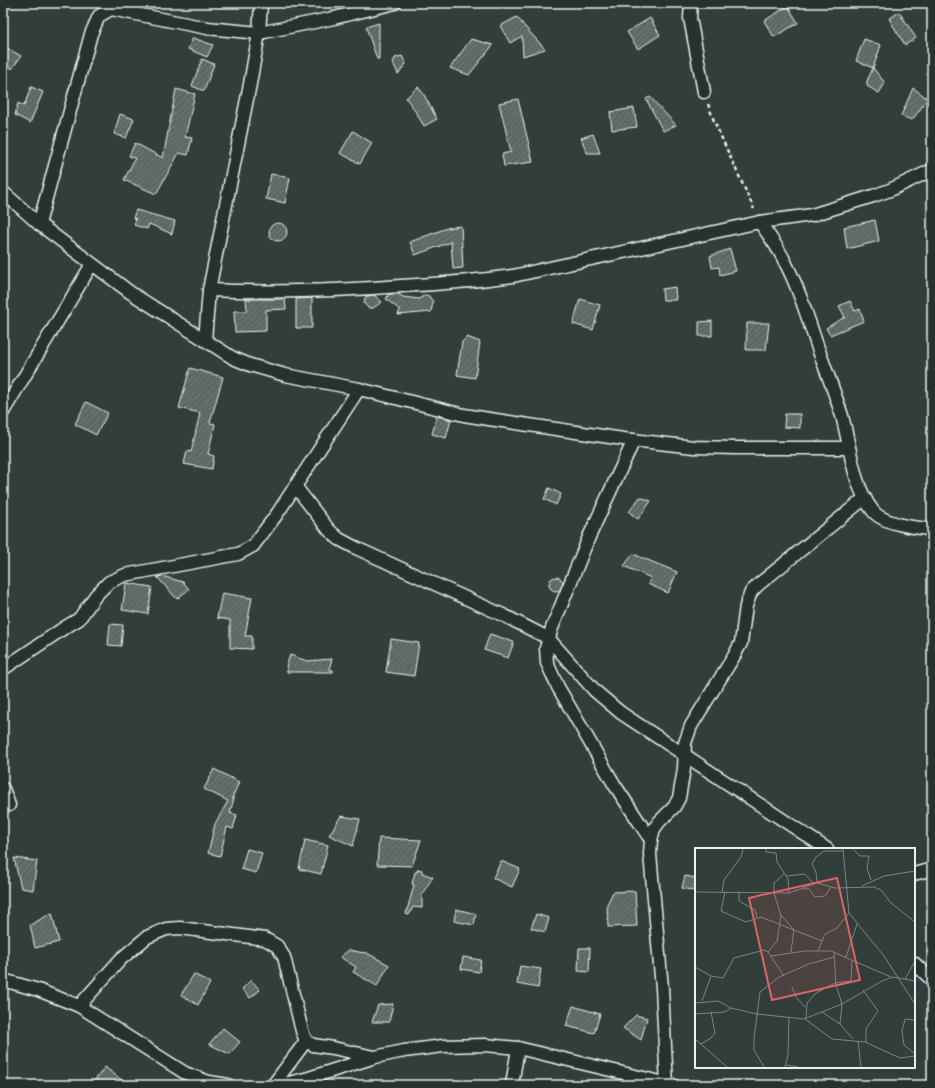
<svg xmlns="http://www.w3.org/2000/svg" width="935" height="1088" font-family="'Balsamiq Sans',sans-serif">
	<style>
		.building { fill: url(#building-hatch); stroke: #e8f1f8 }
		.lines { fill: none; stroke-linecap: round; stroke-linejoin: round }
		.street-casing { stroke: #e8f1f8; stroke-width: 15 }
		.path { stroke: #e8f1f8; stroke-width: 2.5; stroke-dasharray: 4 3; stroke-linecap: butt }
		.street { stroke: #26332d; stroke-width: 12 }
		.inset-road { fill: none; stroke: #7b8685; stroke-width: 1 }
		.view { fill: #db6466; fill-opacity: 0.15; stroke: #db6466; stroke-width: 2 }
		.inset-edge { fill: none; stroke: #e8f1f8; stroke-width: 2 }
	</style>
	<defs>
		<pattern id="building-hatch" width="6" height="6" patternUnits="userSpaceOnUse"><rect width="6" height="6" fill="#5c6865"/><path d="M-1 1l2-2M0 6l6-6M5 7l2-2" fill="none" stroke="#737e7c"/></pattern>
	</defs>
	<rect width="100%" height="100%" fill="#323e39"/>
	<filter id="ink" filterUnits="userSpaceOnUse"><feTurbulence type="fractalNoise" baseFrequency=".025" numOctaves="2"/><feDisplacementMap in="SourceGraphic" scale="8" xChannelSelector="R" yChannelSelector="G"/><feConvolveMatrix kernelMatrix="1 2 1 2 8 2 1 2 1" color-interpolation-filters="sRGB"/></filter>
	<g filter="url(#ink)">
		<g class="building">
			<polygon points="788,6 798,23 774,37 764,21"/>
			<polygon points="899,12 916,38 905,45 889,19"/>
			<polygon points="517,17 525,27 545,49 523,56 522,36 510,43 500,26"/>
			<polygon points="650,18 660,35 638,49 627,32"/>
			<polygon points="379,23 379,59 377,59 366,27"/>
			<polygon points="193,38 213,45 207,57 188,49"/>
			<polygon points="471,39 493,45 469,75 450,68"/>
			<polygon points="864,39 881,45 873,68 856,61"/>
			<polygon points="3,46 21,56 12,69 3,61"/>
			<polygon points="402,56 406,64 398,74 393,63 395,58"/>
			<polygon points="202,59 214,64 204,91 192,86"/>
			<polygon points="873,68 885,83 879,93 867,86 867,81"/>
			<polygon points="31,87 43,92 30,123 15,115 18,103 24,106"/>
			<polygon points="418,87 423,93 437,119 424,126 412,106 406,98"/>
			<polygon points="913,88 928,99 912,120 901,116"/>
			<polygon points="176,89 195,94 185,137 192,138 188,155 179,153 156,194 124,180 135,158 129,156 135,143 163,158"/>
			<polygon points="650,97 676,125 663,131 646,99"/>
			<polygon points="518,99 533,162 504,166 502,154 511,152 499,103"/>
			<polygon points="634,108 637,127 612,130 610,112"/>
			<polygon points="120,114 134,119 126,138 114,134"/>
			<polygon points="353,131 372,143 360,164 340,153"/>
			<polygon points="593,134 600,153 587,153 581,138"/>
			<polygon points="271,174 290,178 285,203 266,199"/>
			<polygon points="136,210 175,221 172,234 149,224 147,229 134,225 136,219 133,218"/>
			<polygon points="875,220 879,241 847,249 844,227"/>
			<circle cx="278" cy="232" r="9"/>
			<polygon points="461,226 463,268 453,269 451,242 415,255 410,242 447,228"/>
			<polygon points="730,249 736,271 720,275 719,267 712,268 710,256"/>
			<polygon points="675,287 676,300 663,300 662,289"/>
			<polygon points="389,294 399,294 403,297 419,299 425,295 429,296 433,302 431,312 398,315 400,310 386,299"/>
			<polygon points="374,295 382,302 373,308 368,308 364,303 365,298 367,296"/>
			<polygon points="312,298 312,328 296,328 296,299"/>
			<polygon points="246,299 285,299 286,309 266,310 266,331 235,332 234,311 247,311"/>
			<polygon points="580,299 600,305 593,330 573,324"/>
			<polygon points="850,301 855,311 860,309 864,321 830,335 826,328 845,317 839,306"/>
			<polygon points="712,321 712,336 699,336 699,322"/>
			<polygon points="747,323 769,323 766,350 746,350"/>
			<polygon points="467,337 480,342 475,378 457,375 462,342"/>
			<polygon points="190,368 223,377 210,423 215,424 208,454 214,456 212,469 184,464 187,451 191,452 200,413 179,408"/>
			<polygon points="86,402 108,413 96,435 75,424"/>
			<polygon points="785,414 800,414 800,428 784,427"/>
			<polygon points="437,416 451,420 446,438 432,434"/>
			<polygon points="549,488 561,494 556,505 544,499"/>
			<polygon points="640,497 651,501 638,519 629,512"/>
			<polygon points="633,554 677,572 668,593 648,584 651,578 624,566"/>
			<polygon points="162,576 183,582 189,589 177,599 157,577"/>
			<circle cx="556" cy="584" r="7"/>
			<polygon points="126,583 152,587 148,614 122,610"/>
			<polygon points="222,593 252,598 245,636 252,636 252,649 230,648 230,620 217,618"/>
			<polygon points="110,624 123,625 121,646 108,645"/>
			<polygon points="490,634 514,642 508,658 484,650"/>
			<polygon points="391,639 419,643 414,676 386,672"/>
			<polygon points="290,655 307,661 332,659 329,669 333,670 333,672 287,672 287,667 286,667"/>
			<polygon points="214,769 239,782 232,798 234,798 230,813 237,815 233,829 227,827 220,856 208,853 215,824 228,801 204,789"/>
			<polygon points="341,816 360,819 353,846 329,835"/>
			<polygon points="379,838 421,840 412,866 377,865"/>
			<polygon points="305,840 328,845 321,874 299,869"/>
			<polygon points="247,849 262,853 256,873 241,869"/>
			<polygon points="14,858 37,861 33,890 21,888"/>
			<polygon points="501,861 520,869 512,887 493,878"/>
			<polygon points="418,869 422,870 422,873 433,877 422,894 422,908 413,907 409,915 406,914 414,885 412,884 415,872 417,872"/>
			<polygon points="685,876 696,878 694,891 682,888"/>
			<polygon points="635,891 637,926 608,927 607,904 613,892"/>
			<polygon points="456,909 476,914 474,925 454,921"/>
			<polygon points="52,913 59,942 35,948 30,925"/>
			<polygon points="536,914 549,918 545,932 531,928"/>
			<polygon points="579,948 590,948 589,972 578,971"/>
			<polygon points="349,950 364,953 365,952 389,965 377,986 353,972 356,967 340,957"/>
			<polygon points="463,957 481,960 479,972 461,969"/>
			<polygon points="520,966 541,969 538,988 517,984"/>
			<polygon points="194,974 210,983 198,1005 181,995"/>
			<polygon points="251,980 260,990 250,998 242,989"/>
			<polygon points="393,1004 389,1022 372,1022 378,1005"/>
			<polygon points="573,1006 600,1014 594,1033 566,1026"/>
			<polygon points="636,1015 647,1018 641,1040 623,1028"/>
			<polygon points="223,1028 240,1042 229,1054 209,1044"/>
			<polygon points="105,1067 128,1085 91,1085"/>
		</g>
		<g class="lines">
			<defs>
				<g id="street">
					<polyline points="691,3 690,18 704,92"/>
					<polyline points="3,192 39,224 131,293 233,358 250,365 285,375 359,389 464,415 489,419 623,439 694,447 735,448 849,448"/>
					<path d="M760,222C768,235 778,247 784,260C799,288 808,319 818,348C826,371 835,393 842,416C851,448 852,484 873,511C883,524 916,528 932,529"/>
					<polyline points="39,224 91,34 99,16 111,9 207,28 259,33 334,18 395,3"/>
					<path d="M209,290C273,293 337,291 401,286C439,284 476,281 513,276L760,222L812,215L873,196L890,190L932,170"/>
					<polyline points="205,340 209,290 250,84 259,33 261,3"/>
					<polyline points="3,412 92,264"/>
					<polyline points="634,440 589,537 552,628 546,648 547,663 558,687 614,784 651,840"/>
					<polyline points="295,486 329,530 339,539 356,548 505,616 548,638 595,691 621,713 827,849"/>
					<polyline points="3,669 64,628 79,619 96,595 109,582 125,575 238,554 253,546 277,514 359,389"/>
					<polyline points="3,789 9,805"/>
					<polyline points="914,874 932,869"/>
					<polyline points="914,963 932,980"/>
					<polyline points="3,980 38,990 79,1006 185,1073 209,1082 228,1085"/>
					<polyline points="79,1006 121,959 147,937 166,929 180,928 265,939 277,946 284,957 302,1031 306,1041 313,1045 333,1048 374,1057"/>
					<polyline points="273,1085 306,1041"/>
					<polyline points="280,1085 309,1078 375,1057 404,1051 443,1046 485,1045 518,1048 673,1085"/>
					<polyline points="512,1085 518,1048"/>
					<polyline points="667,1085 662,988 650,854 651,840 654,829 659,822 674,807 679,798 684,769 685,743 691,726 734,656 741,643 746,606 751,592 759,584 865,498"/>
				</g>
			</defs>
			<use href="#street" class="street-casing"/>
			<polyline class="path" points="708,104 714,121 754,209"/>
			<use href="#street" class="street"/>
		</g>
	</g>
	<g transform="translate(695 848)">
		<rect width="220" height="220" fill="#323e39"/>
		<path class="inset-road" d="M71,1V4L81,5L82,14L93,31L94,45M148,1L154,65L189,108L220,156M158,1L165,8H174L172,20L176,32M91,28L110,26L118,35M122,35L121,24L117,16L121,9L129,3H148M167,38L189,28L220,23M108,41H114L120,49L130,48L136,39M0,44L94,45L122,35L140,40L179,39L186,42L196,55L220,74M27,44L29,32L46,9L48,1M30,44L26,63L51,74L66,69L127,93M44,44V53L60,62L62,69M86,67L99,82L96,104M123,103L130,86L142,80L154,65M73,104L82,93L86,68L79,45V35L90,25M139,104L141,137L147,156L145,176M76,108L110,103H136L196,129M151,109L162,76M0,119L16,128L28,130L39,110L69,102L73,104L89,128M210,131L220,113M97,139L101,149L110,159M168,142L183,163L171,181V194M7,153L16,128M0,155L23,153L36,160L62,166L109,171L147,156L187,133L198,129L220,133M127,164L145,176L158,191M0,166L30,164L36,160M111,170L112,155L121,145L140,135L156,133L157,112M110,171L137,191L170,194L205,210L220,208M220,172L210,171L207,183L209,197L220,206M0,191L32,219M163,193L166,219M6,196L16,190L20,185L16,164M91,217L103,219M69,219L59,202V190L65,144L84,129L114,116L139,109M90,219L93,207L94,169"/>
		<path class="view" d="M142,30L165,132L77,152L54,50Z"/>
		<rect width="220" height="220" class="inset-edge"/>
	</g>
	<rect width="935" height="1088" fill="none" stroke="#26332d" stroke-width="16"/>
	<rect x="8" y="8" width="919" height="1072" fill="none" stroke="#e8f1f8" stroke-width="1.5" filter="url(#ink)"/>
</svg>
